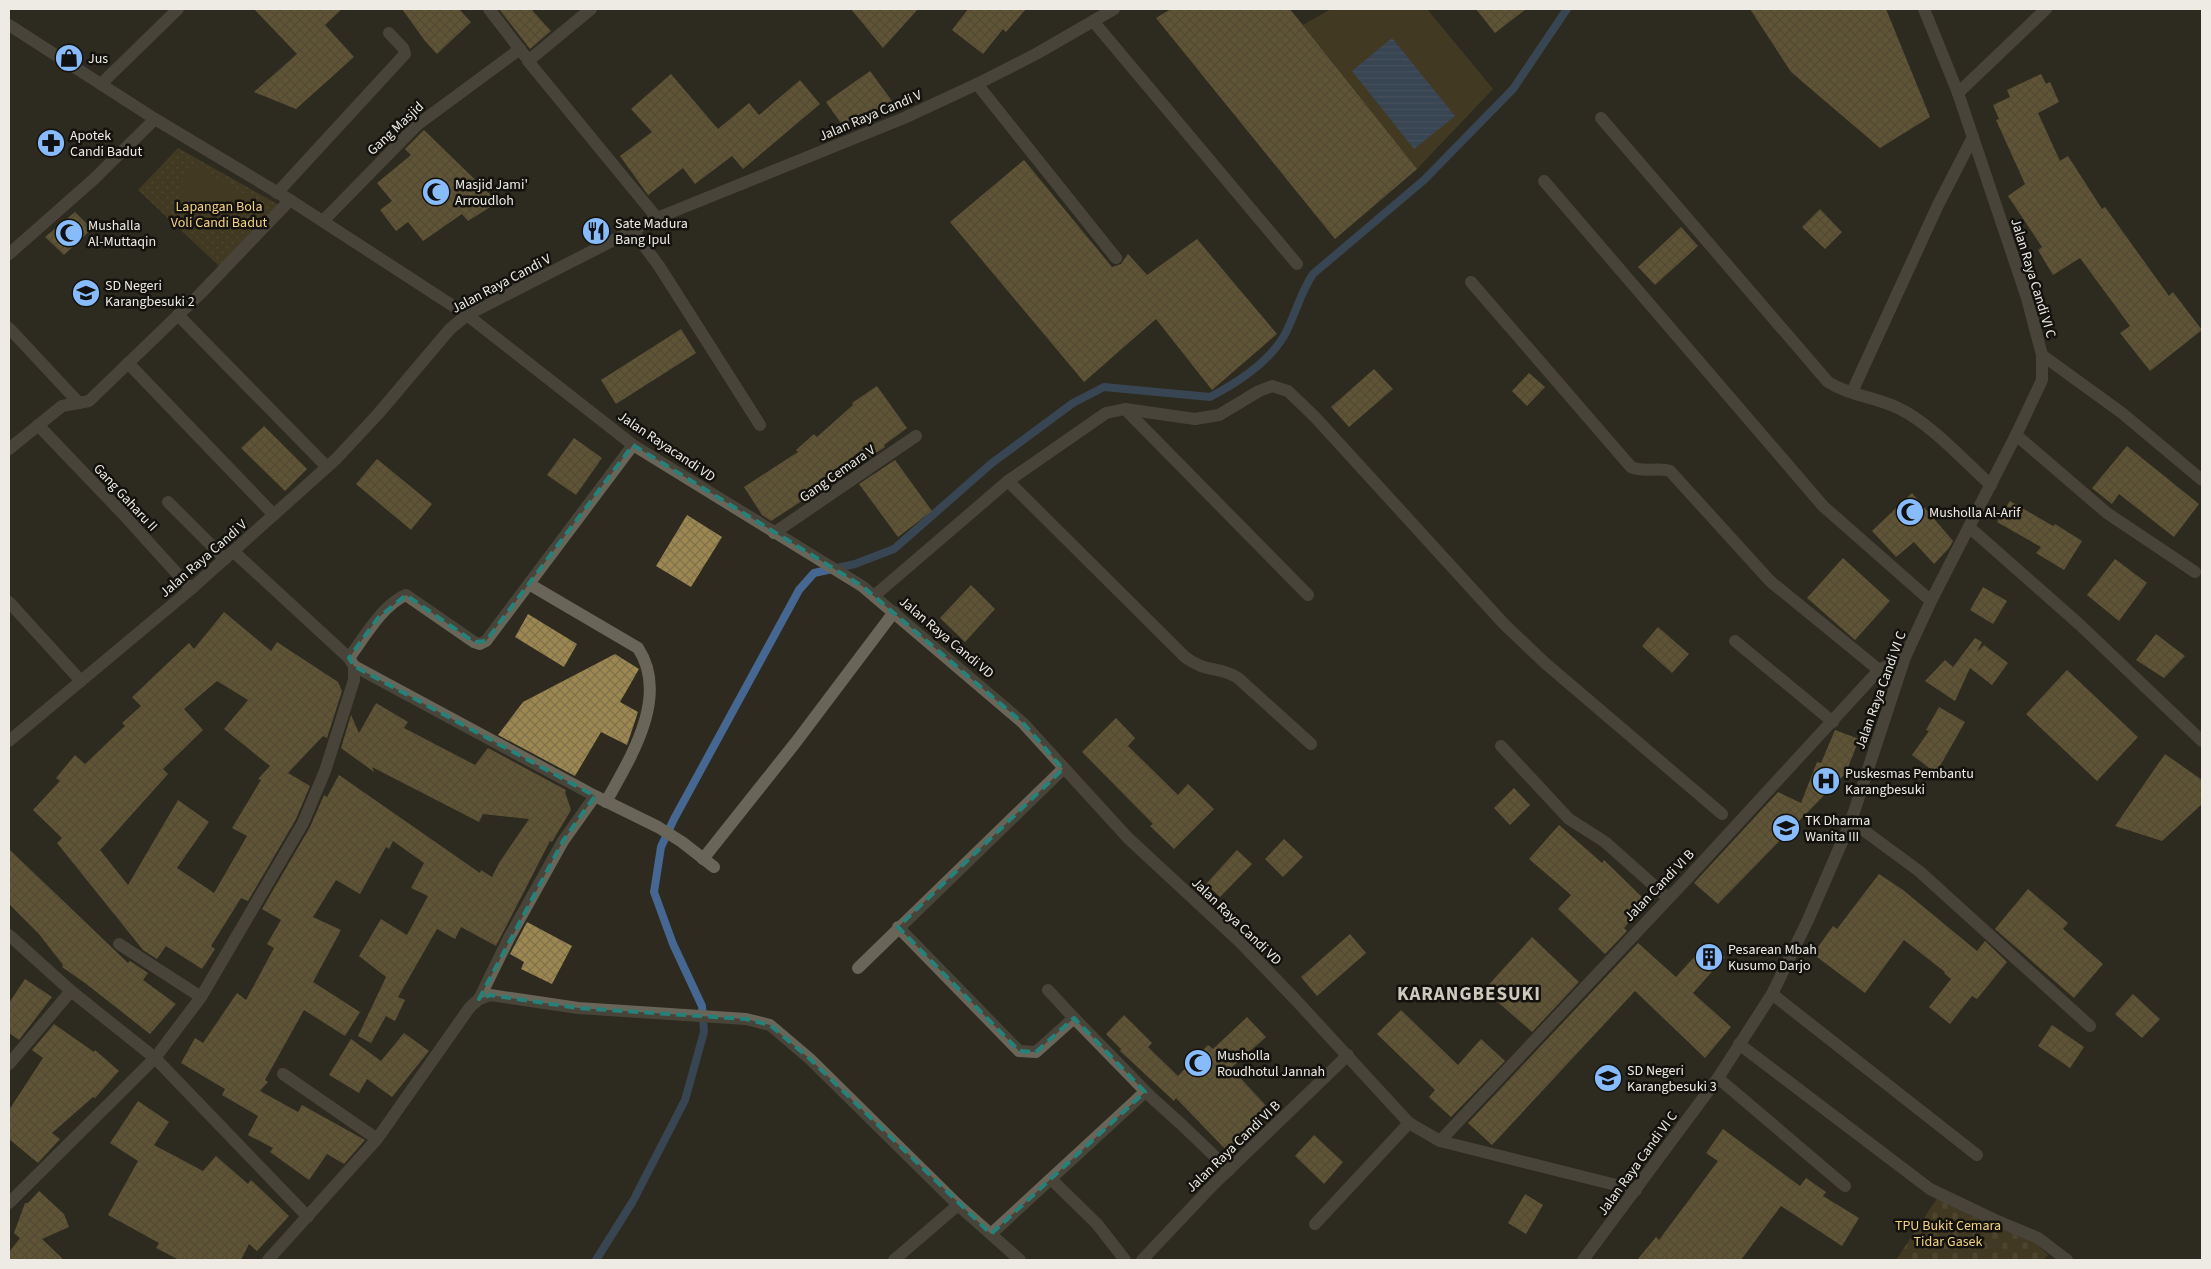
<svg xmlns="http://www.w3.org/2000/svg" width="2211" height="1269" font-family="'Source Sans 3',sans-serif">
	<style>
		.green { fill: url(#green-dots) }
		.cemetery { fill: url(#cemetery-stones) }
		.pitch { fill: #5b4d27 }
		.water { fill: url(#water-rules) }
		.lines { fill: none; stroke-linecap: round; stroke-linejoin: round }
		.stream { stroke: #466791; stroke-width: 8 }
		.building { fill: url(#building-cross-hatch); fill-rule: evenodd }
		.minor { stroke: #696559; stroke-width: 12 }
		.marked { fill: none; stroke: #25827a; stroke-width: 4; stroke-dasharray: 10 6; stroke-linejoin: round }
		.labels { text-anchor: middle; stroke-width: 5; stroke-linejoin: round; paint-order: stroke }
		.poi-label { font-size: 14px; fill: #edebe4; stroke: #14120e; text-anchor: start }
		.street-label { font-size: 14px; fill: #edebe4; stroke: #14120e }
		.park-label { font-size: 14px; fill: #f3d281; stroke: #14120e }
		.district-label { font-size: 19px; font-weight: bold; letter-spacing: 1px; fill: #cec9bc; stroke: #14120e }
	</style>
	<defs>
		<pattern id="green-dots" width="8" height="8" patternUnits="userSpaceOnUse" patternTransform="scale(1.25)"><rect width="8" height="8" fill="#5b4d27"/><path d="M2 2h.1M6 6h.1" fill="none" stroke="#736746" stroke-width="1.8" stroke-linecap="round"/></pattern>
		<pattern id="cemetery-stones" width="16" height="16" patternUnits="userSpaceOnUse" patternTransform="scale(1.25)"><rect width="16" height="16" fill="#5b4d27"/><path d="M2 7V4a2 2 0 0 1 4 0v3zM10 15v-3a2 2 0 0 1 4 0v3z" fill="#736746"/></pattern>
		<pattern id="water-rules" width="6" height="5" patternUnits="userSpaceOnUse" patternTransform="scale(1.25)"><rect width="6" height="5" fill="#466791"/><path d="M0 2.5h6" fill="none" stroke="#617da0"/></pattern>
		<pattern id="building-cross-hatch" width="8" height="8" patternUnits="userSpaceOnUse" patternTransform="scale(1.25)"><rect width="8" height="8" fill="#9e8852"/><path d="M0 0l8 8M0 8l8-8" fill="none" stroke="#80714d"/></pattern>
	</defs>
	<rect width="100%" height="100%" fill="#2e2a1f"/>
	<polygon class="green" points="178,148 279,205 220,267 138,190"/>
	<polygon class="cemetery" points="1938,1197 1970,1215 2036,1244 2048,1255 2043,1260 1896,1260"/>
	<g class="pitch">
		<polygon points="1331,9 1427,9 1493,89 1417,169 1303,25"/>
		<polygon points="193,164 252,199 234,228 176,193"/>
	</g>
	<polygon class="water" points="1392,38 1455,116 1414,149 1352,71"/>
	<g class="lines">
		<path class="stream" d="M596,1260L633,1201L685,1100L704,1032L702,1006L673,944L654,892L661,847L674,819L799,590L814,573L855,564L894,549L992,463L1073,403L1104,387L1210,397C1237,383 1268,363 1284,336C1295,316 1300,293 1313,274L1424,180L1513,89L1567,9"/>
	</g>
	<g class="building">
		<polygon points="254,9 342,9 325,25 354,57 296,109 254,92 297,54"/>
		<polygon points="402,9 459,9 471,22 437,54 425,41"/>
		<polygon points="499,9 531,9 551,31 530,49"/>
		<polygon points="851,9 918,9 883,48"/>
		<polygon points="968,9 1026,9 1006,32 1003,29 983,54 952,30"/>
		<polygon points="1171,9 1290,9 1417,169 1335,239 1156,18"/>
		<polygon points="1476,9 1526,9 1495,33"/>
		<polygon points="1750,9 1886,9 1930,117 1880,148 1791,72"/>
		<polygon points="870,71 892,101 847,132 826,102"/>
		<polygon points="671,74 718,129 749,103 759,115 800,80 820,104 743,169 732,156 695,184 683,168 648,195 620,156 652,132 631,109"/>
		<polygon points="2041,74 2046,84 2050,82 2059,102 2038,113 2060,161 2068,156 2102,209 2105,207 2169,296 2173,292 2202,330 2150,371 2120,333 2130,326 2080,258 2053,275 2038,250 2042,247 2008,196 2025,184 1996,120 1999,119 1993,105 2010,97 2007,90"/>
		<polygon points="424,130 498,202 468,221 462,214 423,241 408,222 396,231 380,210 392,201 377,183 411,155 405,149"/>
		<polygon points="1024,160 1112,267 1121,264 1128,254 1147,275 1197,239 1277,334 1212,390 1156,319 1084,382 950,222"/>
		<polygon points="1820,209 1842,232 1825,249 1802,227"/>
		<polygon points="75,212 92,229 64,255 45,237"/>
		<polygon points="1681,227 1698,246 1655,285 1638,267"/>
		<polygon points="681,329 696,353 616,404 601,380"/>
		<polygon points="1374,369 1393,389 1349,427 1331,407"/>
		<polygon points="1529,373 1545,387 1527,406 1512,391"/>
		<polygon points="877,386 907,428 884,445 885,447 771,521 762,515 744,487 798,452 796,450 814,434 817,437 853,405 852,403"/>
		<polygon points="264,426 307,469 285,491 241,448"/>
		<polygon points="574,438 602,458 576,495 547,475"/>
		<polygon points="2127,446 2199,504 2174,537 2119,494 2112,504 2092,488"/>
		<polygon points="377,459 432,504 411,530 356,484"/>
		<polygon points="895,460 932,511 898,537 859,484"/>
		<polygon points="1912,493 1953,541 1949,548 1934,564 1914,542 1896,557 1872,531"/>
		<polygon points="2010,501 2053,526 2055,524 2082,541 2064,570 2036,553 2041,547 1997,522"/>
		<polygon points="687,515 722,537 691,587 656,566"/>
		<polygon points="1843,558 1890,601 1855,640 1807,598"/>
		<polygon points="2115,559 2147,583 2119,621 2087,595"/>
		<polygon points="971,585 995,609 965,642 940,618"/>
		<polygon points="1983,587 2007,601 1993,624 1970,610"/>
		<path d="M224,612L271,651L277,642L338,682L342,691L327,738L323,736L288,773L310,786L296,819L248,901L241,898L211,946L215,949L202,969L166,946L157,959L143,950L57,843L62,838L33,810L60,781L56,778L75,755L85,764L125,726L122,723L141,706L132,697L189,643L194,649ZM217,681L248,700L224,729L270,766L258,779L261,780L232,828L247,836L214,893L177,868L209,822L178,800L128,885L100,850L168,774L163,769L203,730L184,709Z"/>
		<polygon points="528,614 577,644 564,667 515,637"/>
		<polygon points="1658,627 1689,654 1672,673 1642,646"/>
		<polygon points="2156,634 2185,656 2164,678 2136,660"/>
		<polygon points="1975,638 1982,642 1977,652 1984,645 2008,663 1992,685 1970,668 1955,701 1925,681 1945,660 1953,667"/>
		<polygon points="615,654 639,669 620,702 638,712 627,745 601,732 575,776 498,735 523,702"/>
		<polygon points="2067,670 2138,737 2097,781 2026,714"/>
		<polygon points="376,703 408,722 404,728 475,765 488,748 566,790 565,792 571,810 552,842 550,841 496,946 461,927 455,939 437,929 398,997 405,1000 395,1021 386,1016 371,1043 358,1036 386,977 359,956 381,919 407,935 428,896 411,888 424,863 393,841 389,849 386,847 360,894 336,880 313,917 341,930 313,982 360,1012 345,1036 304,1010 265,1080 268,1082 260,1091 298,1112 302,1105 365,1140 344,1164 327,1154 309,1180 270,1152 273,1148 248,1135 258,1116 222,1095 225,1089 181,1063 195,1038 203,1043 237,993 246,1000 274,948 267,944 281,920 262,909 310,827 324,795 327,797 339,775 480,873 481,870 492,877 499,863 529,819 483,814 479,822 372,767 374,772 341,748 351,715 359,733"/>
		<polygon points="1939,707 1965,722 1936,773 1912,755 1929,731 1926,730"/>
		<polygon points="1116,718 1135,738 1128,746 1178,795 1188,784 1214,809 1174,849 1150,826 1153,824 1082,752"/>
		<polygon points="1835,730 1859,739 1846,773 1718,904 1694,883 1778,792 1801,803 1817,762 1821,763"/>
		<polygon points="2165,754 2202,780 2202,804 2162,841 2115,826"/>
		<polygon points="1514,788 1530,805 1510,825 1494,808"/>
		<polygon points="1559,825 1602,863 1604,860 1647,902 1624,928 1627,931 1605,954 1558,909 1571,895 1529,859"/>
		<polygon points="1284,839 1303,857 1283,877 1265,859"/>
		<polygon points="9,849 128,963 130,961 148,973 143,980 176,1004 150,1034 85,983 62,967 63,965 39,934 9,904"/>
		<polygon points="1237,850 1252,864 1220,897 1206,884"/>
		<polygon points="1879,874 1903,890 1977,951 1985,941 2007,962 1977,999 1972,996 1950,1024 1929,1007 1951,979 1944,973 1945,972 1904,940 1865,993 1813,954 1833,926 1837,929"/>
		<polygon points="2028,889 2068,923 2063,929 2103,964 2074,998 1995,929"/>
		<polygon points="527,922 572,946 552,984 521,969 524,962 510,954"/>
		<polygon points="1350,934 1366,953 1317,996 1301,977"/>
		<polygon points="1532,937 1579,982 1532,1032 1484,990"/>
		<polygon points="1708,942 1725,957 1693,993 1731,1027 1705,1058 1635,991 1492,1145 1468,1123 1638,943 1676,977"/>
		<polygon points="25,979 52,997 19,1040 9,1033 9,1003"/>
		<polygon points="2133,994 2160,1019 2142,1038 2115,1014"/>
		<polygon points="1401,1010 1458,1065 1481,1039 1505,1061 1451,1117 1429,1097 1435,1090 1377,1034"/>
		<polygon points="1124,1015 1152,1043 1148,1047 1178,1076 1208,1045 1213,1049 1247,1017 1266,1037 1231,1068 1271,1111 1227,1151 1176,1098 1174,1101 1120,1051 1121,1049 1106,1034"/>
		<polygon points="54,1024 94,1052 95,1050 119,1071 95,1098 93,1097 52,1133 60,1139 38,1163 9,1139 9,1110 43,1058 32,1050"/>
		<polygon points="2052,1025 2084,1047 2070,1068 2038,1046"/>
		<polygon points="404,1033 429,1051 392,1097 367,1079 359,1093 329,1075 351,1039 381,1061"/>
		<polygon points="138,1101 169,1122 154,1145 203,1171 216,1156 248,1184 251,1180 289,1216 257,1251 249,1244 241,1260 179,1260 156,1248 159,1243 108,1215 138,1161 110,1143"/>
		<polygon points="1723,1129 1800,1186 1806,1178 1826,1192 1823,1196 1859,1218 1842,1246 1781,1206 1741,1260 1637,1260 1656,1237 1659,1240 1718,1161 1706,1153"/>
		<polygon points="1314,1135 1343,1162 1324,1184 1295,1156"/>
		<polygon points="39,1191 64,1214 69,1227 42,1239 64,1260 9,1260 9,1252 20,1238 14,1233 25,1203 28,1203"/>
		<polygon points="1525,1194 1543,1205 1526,1234 1508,1223"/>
	</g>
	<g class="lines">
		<g class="minor">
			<polyline points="489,9 525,56"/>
			<polyline points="591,9 528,61 657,218"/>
			<polyline points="1093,21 1297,264"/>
			<polyline points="9,25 155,119 290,200 467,315 633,445 862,586 1023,723 1128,838 1239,941 1294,998 1409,1123 1440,1141 1636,1190"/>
			<polyline points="101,84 178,9"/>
			<polyline points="977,84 1116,258"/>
			<polyline points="1958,93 2046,9"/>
			<path d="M1601,118L1828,382C1850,396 1877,397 1900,409C1931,424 1965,462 1991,485"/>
			<polyline points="1544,181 1823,506 1931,601"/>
			<polyline points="277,193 405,54 403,48 389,33"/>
			<polyline points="323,221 417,125 520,49"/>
			<polyline points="633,231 659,266 760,425"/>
			<polyline points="9,254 94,179 155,119"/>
			<path d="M1471,282L1631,467C1644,473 1657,467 1670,471L1770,581L1879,670"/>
			<polyline points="178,315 327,467"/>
			<polyline points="9,328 79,403"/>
			<polyline points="2042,355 2122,413 2202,480"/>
			<polyline points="128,363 274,515"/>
			<polyline points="1852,392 1938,205 1973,137"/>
			<polyline points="1125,409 1308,595"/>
			<polyline points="38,425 124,515 191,589"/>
			<polyline points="2016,435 2107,513 2195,572"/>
			<polyline points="9,449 62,406 89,401 201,293 290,200"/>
			<path d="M1008,481L1185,657C1206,673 1219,666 1238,678L1311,744"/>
			<polyline points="168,502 225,559"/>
			<polyline points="1969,527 2079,624 2202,741"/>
			<polyline points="774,533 916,436"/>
			<path d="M529,584L638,648C670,697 630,758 606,802"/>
			<polyline points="874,596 1008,481 1106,413 1125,409 1195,419 1219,415 1259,391 1272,386 1288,391 1315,417 1504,624 1545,663 1722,814"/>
			<polyline points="9,602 81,681"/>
			<polyline points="1735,641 1833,722"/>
			<path d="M349,658C363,639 384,603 406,595L474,642L480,644L486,641L633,445"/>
			<polyline points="354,666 595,796 658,827 682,842 714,867"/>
			<polyline points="9,741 191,589 336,459 378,414 450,329 467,315 657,218 904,118 977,84 1036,54 1114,9"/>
			<polyline points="1501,746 1569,819 1605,842 1668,898"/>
			<polyline points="1851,821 1919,871 2090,1026"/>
			<polyline points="703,859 796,742 894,612"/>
			<polyline points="898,927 1019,1051 1036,1052 1074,1018 1151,1097 1181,1124 1229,1170"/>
			<polyline points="9,935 71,991 155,1058 308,1217"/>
			<polyline points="119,944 201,997"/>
			<polyline points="858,968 1063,769"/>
			<polyline points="1048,990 1074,1018"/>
			<polyline points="1772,994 1977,1155"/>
			<polyline points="479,999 510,936 563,841 595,796"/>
			<polyline points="1739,1044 1930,1189 1995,1220 2038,1238 2067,1260"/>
			<polyline points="9,1064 71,991"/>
			<polyline points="283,1074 377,1139"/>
			<polyline points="1718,1078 1845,1186"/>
			<polyline points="1440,1141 1685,881 1879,670 1905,657"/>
			<polyline points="1051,1179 1097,1224 1125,1260"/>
			<polyline points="9,1203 155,1058 201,997 303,823 325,771 354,680 354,666 349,658 234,552"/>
			<polyline points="1315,1224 1409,1123"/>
			<polyline points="991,1234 1145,1092"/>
			<polyline points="268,1260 377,1139 470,1007 479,999 490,995 578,1008 746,1019 770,1025 810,1059 958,1205 1020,1260"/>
			<polyline points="894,1260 958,1205"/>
			<polyline points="1142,1260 1213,1185 1348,1055"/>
			<polyline points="1583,1260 1718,1078 1772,994 1808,920 1851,821 1905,657 1931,601 2016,435 2042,380 2042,355 2027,298 1958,93 1924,9"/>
		</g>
	</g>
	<path d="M0 0H2211V1269H0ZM633,445L862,586L1023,723L1063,769L898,927L1019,1051L1036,1052L1074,1018L1145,1092L991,1234L810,1059L770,1025L746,1019L578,1008L490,995L479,999L563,841L595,796L354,666L349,658L378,618L406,595L474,642L486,641Z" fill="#2e2a1f" fill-opacity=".55" fill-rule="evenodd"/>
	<path class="marked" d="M633,445L862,586L1023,723L1063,769L898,927L1019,1051L1036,1052L1074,1018L1145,1092L991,1234L810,1059L770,1025L746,1019L578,1008L490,995L479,999L563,841L595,796L354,666L349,658L378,618L406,595L474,642L486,641Z"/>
	<defs>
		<symbol id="shop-disc" viewBox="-11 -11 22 22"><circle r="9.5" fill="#87bbfb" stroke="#14120e"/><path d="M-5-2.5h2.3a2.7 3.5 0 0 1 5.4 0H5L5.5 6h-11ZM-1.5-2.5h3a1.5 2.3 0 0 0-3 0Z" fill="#111"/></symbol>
		<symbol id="pharmacy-disc" viewBox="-11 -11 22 22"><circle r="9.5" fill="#87bbfb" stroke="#14120e"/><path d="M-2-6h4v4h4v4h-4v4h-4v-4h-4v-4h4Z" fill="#111"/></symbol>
		<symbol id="mosque-disc" viewBox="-11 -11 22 22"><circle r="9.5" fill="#87bbfb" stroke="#14120e"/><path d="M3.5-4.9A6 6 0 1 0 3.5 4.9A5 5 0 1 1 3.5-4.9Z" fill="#111"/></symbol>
		<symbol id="restaurant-disc" viewBox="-11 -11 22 22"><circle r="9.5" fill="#87bbfb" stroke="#14120e"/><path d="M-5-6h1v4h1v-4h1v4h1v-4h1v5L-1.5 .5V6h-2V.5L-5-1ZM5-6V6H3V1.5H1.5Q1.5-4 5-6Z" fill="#111"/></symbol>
		<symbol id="school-disc" viewBox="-11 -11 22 22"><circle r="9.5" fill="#87bbfb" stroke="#14120e"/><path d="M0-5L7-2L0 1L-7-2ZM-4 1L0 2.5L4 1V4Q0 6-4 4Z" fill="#111"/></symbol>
		<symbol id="hospital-disc" viewBox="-11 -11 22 22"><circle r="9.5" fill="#87bbfb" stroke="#14120e"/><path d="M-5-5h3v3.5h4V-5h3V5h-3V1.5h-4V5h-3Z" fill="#111"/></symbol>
		<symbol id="building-disc" viewBox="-11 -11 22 22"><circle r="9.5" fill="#87bbfb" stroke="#14120e"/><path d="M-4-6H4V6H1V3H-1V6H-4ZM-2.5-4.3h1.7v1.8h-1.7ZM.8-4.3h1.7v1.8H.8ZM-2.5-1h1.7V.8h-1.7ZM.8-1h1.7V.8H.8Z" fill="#111"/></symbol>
	</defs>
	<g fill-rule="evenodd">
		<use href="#shop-disc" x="53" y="42" width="32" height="32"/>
		<use href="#pharmacy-disc" x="35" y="127" width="32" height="32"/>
		<use href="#mosque-disc" x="420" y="176" width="32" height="32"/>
		<use href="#restaurant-disc" x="580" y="215" width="32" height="32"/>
		<use href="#mosque-disc" x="53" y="217" width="32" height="32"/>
		<use href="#school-disc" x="70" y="277" width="32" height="32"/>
		<use href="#mosque-disc" x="1894" y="496" width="32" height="32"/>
		<use href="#hospital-disc" x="1810" y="765" width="32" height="32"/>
		<use href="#school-disc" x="1770" y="812" width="32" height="32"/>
		<use href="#building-disc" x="1693" y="941" width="32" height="32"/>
		<use href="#mosque-disc" x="1182" y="1047" width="32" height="32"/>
		<use href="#school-disc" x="1592" y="1062" width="32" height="32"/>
	</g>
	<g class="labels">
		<g class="poi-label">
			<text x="88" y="63">Jus</text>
			<text x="70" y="140">Apotek<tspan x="70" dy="16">Candi Badut</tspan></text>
			<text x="455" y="189">Masjid Jami'<tspan x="455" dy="16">Arroudloh</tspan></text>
			<text x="615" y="228">Sate Madura<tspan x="615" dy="16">Bang Ipul</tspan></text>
			<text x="88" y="230">Mushalla<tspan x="88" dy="16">Al-Muttaqin</tspan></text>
			<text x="105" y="290">SD Negeri<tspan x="105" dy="16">Karangbesuki 2</tspan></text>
			<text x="1929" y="517">Musholla Al-Arif</text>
			<text x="1845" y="778">Puskesmas Pembantu<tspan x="1845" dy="16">Karangbesuki</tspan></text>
			<text x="1805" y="825">TK Dharma<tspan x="1805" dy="16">Wanita III</tspan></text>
			<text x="1728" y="954">Pesarean Mbah<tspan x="1728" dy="16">Kusumo Darjo</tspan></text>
			<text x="1217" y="1060">Musholla<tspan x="1217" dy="16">Roudhotul Jannah</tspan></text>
			<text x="1627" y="1075">SD Negeri<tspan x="1627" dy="16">Karangbesuki 3</tspan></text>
		</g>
		<g class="street-label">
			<text transform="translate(870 115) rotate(-23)" y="5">Jalan Raya Candi V</text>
			<text transform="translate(395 128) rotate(-43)" y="5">Gang Masjid</text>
			<text transform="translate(2034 278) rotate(73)" y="5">Jalan Raya Candi VI C</text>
			<text transform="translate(501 283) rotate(-28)" y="5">Jalan Raya Candi V</text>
			<text transform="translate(667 446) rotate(34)" y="5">Jalan Rayacandi VD</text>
			<text transform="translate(837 473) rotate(-35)" y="5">Gang Cemara V</text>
			<text transform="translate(126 497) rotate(47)" y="5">Gang Gaharu II</text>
			<text transform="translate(203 558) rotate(-41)" y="5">Jalan Raya Candi V</text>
			<text transform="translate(947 637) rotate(40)" y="5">Jalan Raya Candi VD</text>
			<text transform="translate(1880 690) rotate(-70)" y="5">Jalan Raya Candi VI C</text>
			<text transform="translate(1659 885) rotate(-46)" y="5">Jalan Candi VI B</text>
			<text transform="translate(1237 921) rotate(44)" y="5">Jalan Raya Candi VD</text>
			<text transform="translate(1233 1146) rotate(-44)" y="5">Jalan Raya Candi VI B</text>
			<text transform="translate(1637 1163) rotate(-54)" y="5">Jalan Raya Candi VI C</text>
		</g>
		<g class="park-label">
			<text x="219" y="211">Lapangan Bola<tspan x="219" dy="16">Voli Candi Badut</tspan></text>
			<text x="1948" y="1230">TPU Bukit Cemara<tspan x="1948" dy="16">Tidar Gasek</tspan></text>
		</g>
		<g class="district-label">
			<text x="1469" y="1000">KARANGBESUKI</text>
		</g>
	</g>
	<rect width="2211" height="1269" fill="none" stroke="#edebe4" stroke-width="20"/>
</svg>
